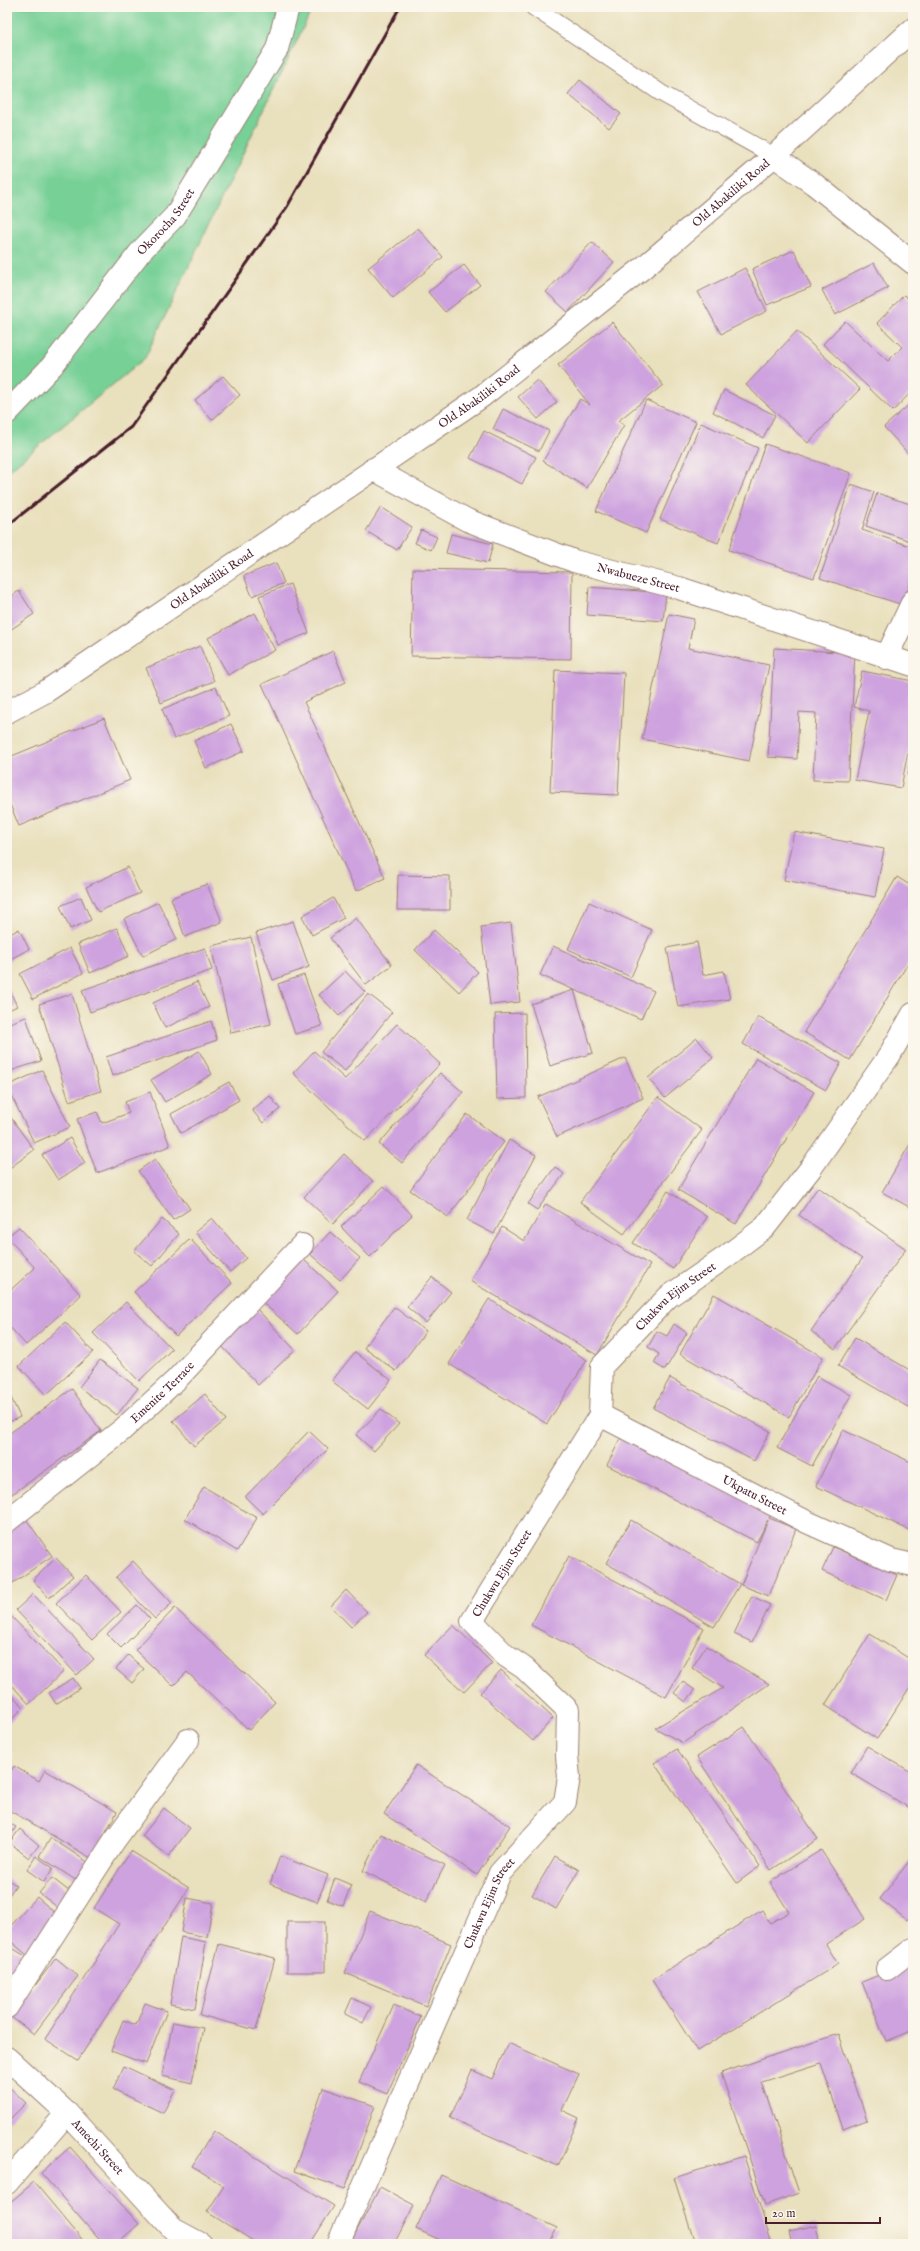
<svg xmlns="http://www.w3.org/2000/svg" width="920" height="2251" font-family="'IM FELL English',serif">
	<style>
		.green { fill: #77d096; stroke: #607860 }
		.building { fill: #cea2df }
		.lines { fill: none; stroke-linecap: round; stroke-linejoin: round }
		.service-casing { stroke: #9a8074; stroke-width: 18 }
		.minor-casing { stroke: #9a8074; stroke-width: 24 }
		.primary-casing { stroke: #9a8074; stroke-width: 24 }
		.service { stroke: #fff; stroke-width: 16 }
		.minor { stroke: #fff; stroke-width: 22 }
		.primary { stroke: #fff; stroke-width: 22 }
		.rail { stroke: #4a1f2b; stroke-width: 3 }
		.labels { text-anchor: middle; stroke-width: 3.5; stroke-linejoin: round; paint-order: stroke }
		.street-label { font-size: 12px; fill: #4a1f2b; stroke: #fbf7ec }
	</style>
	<rect width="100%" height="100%" fill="#fbf7ec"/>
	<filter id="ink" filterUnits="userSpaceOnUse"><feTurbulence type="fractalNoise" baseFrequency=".025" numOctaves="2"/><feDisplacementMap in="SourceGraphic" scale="8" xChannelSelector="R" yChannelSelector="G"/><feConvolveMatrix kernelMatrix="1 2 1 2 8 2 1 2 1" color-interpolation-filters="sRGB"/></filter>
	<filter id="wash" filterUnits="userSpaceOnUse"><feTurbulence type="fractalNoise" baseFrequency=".012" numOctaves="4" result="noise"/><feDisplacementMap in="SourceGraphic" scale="16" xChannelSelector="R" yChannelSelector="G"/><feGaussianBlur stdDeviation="0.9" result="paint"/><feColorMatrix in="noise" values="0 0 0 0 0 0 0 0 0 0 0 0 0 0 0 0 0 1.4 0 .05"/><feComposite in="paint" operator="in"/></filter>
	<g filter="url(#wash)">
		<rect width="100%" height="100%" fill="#e9e0bd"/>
		<polygon class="green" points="7,7 313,7 145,358 7,472"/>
		<g id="blocks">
			<g class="building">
				<polygon points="580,80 621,114 609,128 568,94"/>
				<polygon points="418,228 443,257 393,298 368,268"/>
				<polygon points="592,242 614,262 568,312 546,292"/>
				<polygon points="794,250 811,287 767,305 752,269"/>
				<polygon points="874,263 888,288 835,315 822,290"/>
				<polygon points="464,265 480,285 445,312 428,292"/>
				<polygon points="745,268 767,311 721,334 698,292"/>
				<polygon points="904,295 913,303 913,390 893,411 823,344 845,321 888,361 902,347 877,323"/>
				<polygon points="612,322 663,385 618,421 624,425 587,488 543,461 580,399 590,405 558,365"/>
				<polygon points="797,331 860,389 808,443 746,385"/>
				<polygon points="223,376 240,395 212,420 195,400"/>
				<polygon points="537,380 557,402 538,419 518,397"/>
				<polygon points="724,390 775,415 763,438 713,412"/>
				<polygon points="646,400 696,422 646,533 596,511"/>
				<polygon points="913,401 913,459 884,427"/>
				<polygon points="503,409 549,431 539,451 493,429"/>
				<polygon points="701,423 758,448 718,543 660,519"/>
				<polygon points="484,431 536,457 522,484 470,458"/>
				<polygon points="765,444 851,473 814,578 729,550"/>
				<polygon points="851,484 874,492 862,530 913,547 913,575 903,605 820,578"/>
				<polygon points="877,493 913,505 913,542 866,526"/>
				<polygon points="381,507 412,527 397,550 366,531"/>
				<polygon points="421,530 437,537 431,550 415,543"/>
				<polygon points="451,534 493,544 488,563 446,553"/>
				<polygon points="276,563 284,583 252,596 244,576"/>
				<polygon points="413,569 572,572 571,659 411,656"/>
				<polygon points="290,584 309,633 278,645 259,596"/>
				<polygon points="589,587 666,593 663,621 587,615"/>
				<polygon points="19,591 34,614 7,632 7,599"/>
				<polygon points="255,613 275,650 228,675 208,638"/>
				<polygon points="669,614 694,619 688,648 769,665 749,761 642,739"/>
				<polygon points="200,646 214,681 161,703 146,668"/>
				<polygon points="774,648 855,653 848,781 813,780 816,713 799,712 797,759 768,757"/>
				<polygon points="333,651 346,682 304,702 385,878 356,891 262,684"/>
				<polygon points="555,670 624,673 618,795 550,792"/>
				<polygon points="862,671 913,681 913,725 901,788 855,780 869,711 854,707"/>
				<polygon points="216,687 229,716 174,739 162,709"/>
				<polygon points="104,718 130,780 19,826 7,797 7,758"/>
				<polygon points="231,724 244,751 206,768 194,741"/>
				<polygon points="912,754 913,754 913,778 908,777"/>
				<polygon points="794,832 884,849 875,897 784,880"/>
				<polygon points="128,867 140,893 98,912 86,887"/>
				<polygon points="398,875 450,876 450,910 397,910"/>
				<polygon points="897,877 913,887 913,955 850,1060 804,1032"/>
				<polygon points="207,884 222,922 185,937 171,898"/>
				<polygon points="81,897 91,920 70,929 60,906"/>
				<polygon points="333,898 344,918 312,935 302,916"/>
				<polygon points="158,902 177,939 143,956 124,919"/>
				<polygon points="589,902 652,930 631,977 568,949"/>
				<polygon points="356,918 392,965 366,985 330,938"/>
				<polygon points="293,921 309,967 273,980 256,933"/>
				<polygon points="511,923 520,1002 490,1005 481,927"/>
				<polygon points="117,928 129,956 90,973 78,944"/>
				<polygon points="19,929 29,949 7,961 7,936"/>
				<polygon points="434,930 478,972 459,992 415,950"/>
				<polygon points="251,937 271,1024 231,1033 211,946"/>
				<polygon points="697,942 703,975 724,971 730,999 678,1007 667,948"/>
				<polygon points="553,946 654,991 641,1019 540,975"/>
				<polygon points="70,948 83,973 33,999 20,974"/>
				<polygon points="205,948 212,970 90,1012 82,990"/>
				<polygon points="345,971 365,992 339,1016 319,995"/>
				<polygon points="304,975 322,1026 295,1034 278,984"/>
				<polygon points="197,982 209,1007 165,1028 153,1003"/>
				<polygon points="7,985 17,1006 7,1011"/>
				<polygon points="574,990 593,1053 550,1066 531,1004"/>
				<polygon points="72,994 101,1091 69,1101 39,1004"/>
				<polygon points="368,994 392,1012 345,1071 321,1052"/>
				<polygon points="525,1013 526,1098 497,1099 495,1014"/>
				<polygon points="26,1017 41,1061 7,1072 7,1024"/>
				<polygon points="758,1017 841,1063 826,1090 743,1044"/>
				<polygon points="211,1021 217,1040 112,1076 106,1057"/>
				<polygon points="397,1024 440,1064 365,1141 293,1073 314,1051 345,1079"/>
				<polygon points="697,1038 713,1058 665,1098 648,1078"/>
				<polygon points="199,1051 212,1074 165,1102 151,1080"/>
				<polygon points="625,1058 643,1098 557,1137 538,1097"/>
				<polygon points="756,1058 814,1092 736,1224 678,1190"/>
				<polygon points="42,1070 70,1127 34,1143 7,1086"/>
				<polygon points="440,1073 463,1092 402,1163 379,1144"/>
				<polygon points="229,1082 239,1100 181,1133 171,1114"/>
				<polygon points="150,1092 170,1146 97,1173 77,1119 97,1112 102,1123 129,1113 125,1102"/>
				<polygon points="270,1096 280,1109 263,1123 252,1110"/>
				<polygon points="658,1097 702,1130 624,1234 580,1202"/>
				<polygon points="467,1114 504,1142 448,1217 410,1190"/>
				<polygon points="9,1115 34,1150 7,1170 7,1116"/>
				<polygon points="70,1138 85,1163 58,1180 42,1155"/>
				<polygon points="913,1139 913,1209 882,1192"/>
				<polygon points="509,1140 536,1155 494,1234 467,1220"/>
				<polygon points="344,1154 373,1181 333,1224 304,1197"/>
				<polygon points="155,1159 190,1209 173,1220 138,1171"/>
				<polygon points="555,1167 564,1174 537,1210 528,1204"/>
				<polygon points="384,1186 412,1215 370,1257 341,1227"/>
				<polygon points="818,1187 906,1249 835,1349 811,1331 862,1259 799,1215"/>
				<polygon points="668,1191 707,1217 673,1269 633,1243"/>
				<polygon points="546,1204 650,1265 597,1355 470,1281 502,1227 524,1241"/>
				<polygon points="212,1218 246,1258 230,1272 195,1232"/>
				<polygon points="162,1219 179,1234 152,1266 134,1251"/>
				<polygon points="19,1227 81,1295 26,1345 7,1324 7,1293 35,1268 7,1237"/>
				<polygon points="330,1232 360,1258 340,1280 310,1254"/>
				<polygon points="190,1239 232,1283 176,1336 134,1292"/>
				<polygon points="303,1259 338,1291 298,1334 263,1303"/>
				<polygon points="432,1277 451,1292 426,1323 407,1307"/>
				<polygon points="714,1294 823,1357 789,1417 680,1354"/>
				<polygon points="489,1299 587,1360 547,1424 449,1364"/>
				<polygon points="126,1302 172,1349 139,1381 93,1333"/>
				<polygon points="394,1307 426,1331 396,1371 364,1348"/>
				<polygon points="257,1309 295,1350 258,1385 219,1343"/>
				<polygon points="65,1322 93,1352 46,1395 19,1366"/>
				<polygon points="674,1324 687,1333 665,1370 654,1363 659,1354 648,1347 657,1331 667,1336"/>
				<polygon points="855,1338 913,1372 913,1410 838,1366"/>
				<polygon points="355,1352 391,1380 368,1409 332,1381"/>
				<polygon points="100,1360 138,1388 117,1415 79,1387"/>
				<polygon points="817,1376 851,1395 812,1466 777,1448"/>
				<polygon points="670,1378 770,1431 754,1461 653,1408"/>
				<polygon points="7,1389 20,1417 7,1423"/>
				<polygon points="72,1389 101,1431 8,1497 7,1435"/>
				<polygon points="205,1394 226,1420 194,1446 173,1421"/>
				<polygon points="381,1409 399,1424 374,1451 356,1435"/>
				<polygon points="843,1430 913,1463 913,1532 816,1486"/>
				<polygon points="309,1431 328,1449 263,1514 245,1497"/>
				<polygon points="623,1434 772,1512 769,1518 796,1529 769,1596 741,1585 768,1520 757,1542 607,1465"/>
				<polygon points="204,1487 257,1518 237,1551 185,1519"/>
				<polygon points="24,1516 52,1556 7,1587 7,1528"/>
				<polygon points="631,1520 740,1584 714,1627 606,1563"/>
				<polygon points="833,1547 897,1575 886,1600 822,1571"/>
				<polygon points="569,1556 704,1628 666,1697 531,1625"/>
				<polygon points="56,1558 73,1576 49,1598 33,1580"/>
				<polygon points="133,1561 172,1603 155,1619 116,1577"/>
				<polygon points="86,1575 121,1612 92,1640 56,1603"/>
				<polygon points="346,1590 367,1612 351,1627 331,1606"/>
				<polygon points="33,1594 94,1659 77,1675 16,1610"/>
				<polygon points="752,1596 770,1605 752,1642 734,1634"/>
				<polygon points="137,1605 150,1619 121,1648 107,1634"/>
				<polygon points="175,1608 275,1702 249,1730 187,1672 173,1686 135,1650"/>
				<polygon points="7,1612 64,1671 29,1704 7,1680"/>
				<polygon points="453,1625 492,1663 464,1692 424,1655"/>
				<polygon points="870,1634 913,1661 913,1682 877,1739 825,1705"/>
				<polygon points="706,1646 769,1684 683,1743 655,1728 723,1688 692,1668"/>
				<polygon points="128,1655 144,1669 132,1683 116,1669"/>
				<polygon points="501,1670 553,1718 533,1741 480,1693"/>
				<polygon points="73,1678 80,1688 56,1704 49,1693"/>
				<polygon points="683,1682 695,1690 686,1702 674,1693"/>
				<polygon points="7,1691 24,1707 7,1724"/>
				<polygon points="744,1727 818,1839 771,1870 697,1757"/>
				<polygon points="867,1746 913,1773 913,1810 851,1773"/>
				<polygon points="677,1749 760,1866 737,1883 654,1763"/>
				<polygon points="416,1765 510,1826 477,1875 384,1814"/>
				<polygon points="14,1766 39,1781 45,1770 117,1812 91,1858 7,1809 7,1777"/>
				<polygon points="164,1808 190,1828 169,1856 142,1836"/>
				<polygon points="7,1822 16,1827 7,1840"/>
				<polygon points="20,1829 39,1845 29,1858 9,1843"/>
				<polygon points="381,1834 445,1865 426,1902 363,1871"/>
				<polygon points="51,1838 89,1863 77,1881 39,1856"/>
				<polygon points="821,1850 865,1919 826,1944 838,1964 697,2051 652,1980 762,1910 770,1923 789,1912 770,1882"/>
				<polygon points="131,1851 189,1888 78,2060 45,2039 119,1924 94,1908"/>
				<polygon points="36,1856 53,1868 44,1882 27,1870"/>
				<polygon points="280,1856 328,1875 317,1902 270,1884"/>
				<polygon points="555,1856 579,1870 556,1909 532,1895"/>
				<polygon points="913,1856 913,1912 907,1920 880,1899"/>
				<polygon points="52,1878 74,1895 61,1910 39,1893"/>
				<polygon points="335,1878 351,1885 343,1906 327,1900"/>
				<polygon points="7,1879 16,1885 7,1898"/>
				<polygon points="37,1897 62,1919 28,1956 7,1938 7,1930"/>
				<polygon points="187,1898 213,1903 207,1937 181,1932"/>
				<polygon points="370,1911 451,1944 426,2006 345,1973"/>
				<rect x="287" y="1922" width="38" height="50"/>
				<polygon points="181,1937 206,1942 195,2009 170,2004"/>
				<polygon points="219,1944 275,1958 256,2030 200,2015"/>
				<polygon points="7,1945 27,1957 7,1988"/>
				<polygon points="56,1958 78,1976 34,2034 11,2017"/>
				<polygon points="913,1961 913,2030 886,2041 862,1982"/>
				<polygon points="352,1998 371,2007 363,2023 345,2014"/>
				<polygon points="145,2003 167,2011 146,2064 111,2051 123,2020 136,2025"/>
				<polygon points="394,2005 421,2017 387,2094 359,2082"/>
				<polygon points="173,2022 203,2028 192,2083 162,2076"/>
				<polygon points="838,2034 867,2120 843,2129 821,2063 762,2082 799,2193 765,2205 721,2073"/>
				<polygon points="508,2043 579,2074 562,2110 579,2118 558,2166 450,2118 472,2070 492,2079"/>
				<polygon points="124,2066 175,2090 163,2113 113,2089"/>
				<polygon points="7,2085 26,2103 7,2122"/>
				<polygon points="323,2088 375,2106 345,2189 294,2171"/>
				<polygon points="214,2131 334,2206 310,2244 258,2244 207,2212 224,2186 192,2166"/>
				<polygon points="70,2147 139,2224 116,2244 103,2244 41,2173"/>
				<polygon points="744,2156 772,2244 695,2244 674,2178"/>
				<polygon points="441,2175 557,2228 549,2244 449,2244 416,2229"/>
				<polygon points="34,2182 86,2244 7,2244 7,2205"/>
				<polygon points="380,2187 414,2205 394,2244 350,2244"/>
				<polygon points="817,2225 821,2244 792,2244 789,2231"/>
			</g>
		</g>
	</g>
	<g filter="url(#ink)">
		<use href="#blocks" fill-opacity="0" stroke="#9a8074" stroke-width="1"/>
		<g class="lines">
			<defs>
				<polyline id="service" points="533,7 661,93 774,156"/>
				<g id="minor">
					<polyline points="774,156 814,184 913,263"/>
					<path id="s1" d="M7,413L52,366L141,251L175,216L277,49L288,7"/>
					<path id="s2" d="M373,469L467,520L574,561L679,588L913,665"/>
					<polyline points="886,658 913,601"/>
					<path id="s3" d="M600,1415L807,1522L891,1560L913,1565"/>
					<path id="s4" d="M7,1521L122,1430L176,1380L302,1245"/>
					<polyline points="887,1969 913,1949"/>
					<polyline points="7,2007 114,1841 188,1740"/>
					<path id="s5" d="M7,2058L67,2113L173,2229L201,2244"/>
					<polyline points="7,2183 67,2113"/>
					<path id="s6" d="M338,2244L500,1873L565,1802L569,1777L567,1756L568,1710L524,1668L506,1656L472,1621L600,1415L602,1366L668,1297L727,1256L765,1227L811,1168L889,1056L913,1014"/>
				</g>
				<g id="primary">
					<path id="s7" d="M7,712L45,692L481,397L644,267L774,156L913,29"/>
				</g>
			</defs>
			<use href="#service" class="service-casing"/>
			<use href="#minor" class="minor-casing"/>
			<use href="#primary" class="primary-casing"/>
			<use href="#service" class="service"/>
			<use href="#minor" class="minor"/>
			<use href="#primary" class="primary"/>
			<polyline class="rail" points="7,526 131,427 287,207 400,7"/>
		</g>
	</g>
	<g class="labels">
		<g class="street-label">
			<text dy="4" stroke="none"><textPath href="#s7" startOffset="892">Old Abakiliki Road</textPath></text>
			<text dy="4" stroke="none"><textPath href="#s1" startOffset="249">Okorocha Street</textPath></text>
			<text dy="4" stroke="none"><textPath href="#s7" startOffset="568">Old Abakiliki Road</textPath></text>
			<text dy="4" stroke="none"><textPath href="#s2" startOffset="288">Nwabueze Street</textPath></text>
			<text dy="4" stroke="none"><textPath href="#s7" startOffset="244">Old Abakiliki Road</textPath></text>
			<text dy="4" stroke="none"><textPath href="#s6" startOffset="1118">Chukwu Ejim Street</textPath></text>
			<text dy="4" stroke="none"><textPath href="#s4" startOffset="202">Emenite Terrace</textPath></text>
			<text dy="4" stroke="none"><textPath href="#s3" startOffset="174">Ukpatu Street</textPath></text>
			<text dy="4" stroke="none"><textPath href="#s6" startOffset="781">Chukwu Ejim Street</textPath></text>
			<text dy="4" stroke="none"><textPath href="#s6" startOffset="373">Chukwu Ejim Street</textPath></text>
			<text dy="4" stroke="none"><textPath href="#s5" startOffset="127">Amechi Street</textPath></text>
		</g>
	</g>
	<rect width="920" height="2251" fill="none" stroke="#fbf7ec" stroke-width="24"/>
	<path d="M766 2217v6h114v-6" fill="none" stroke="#4a1f2b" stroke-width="2"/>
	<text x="772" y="2217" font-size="12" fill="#4a1f2b" stroke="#fbf7ec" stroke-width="3" paint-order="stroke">20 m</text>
</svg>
